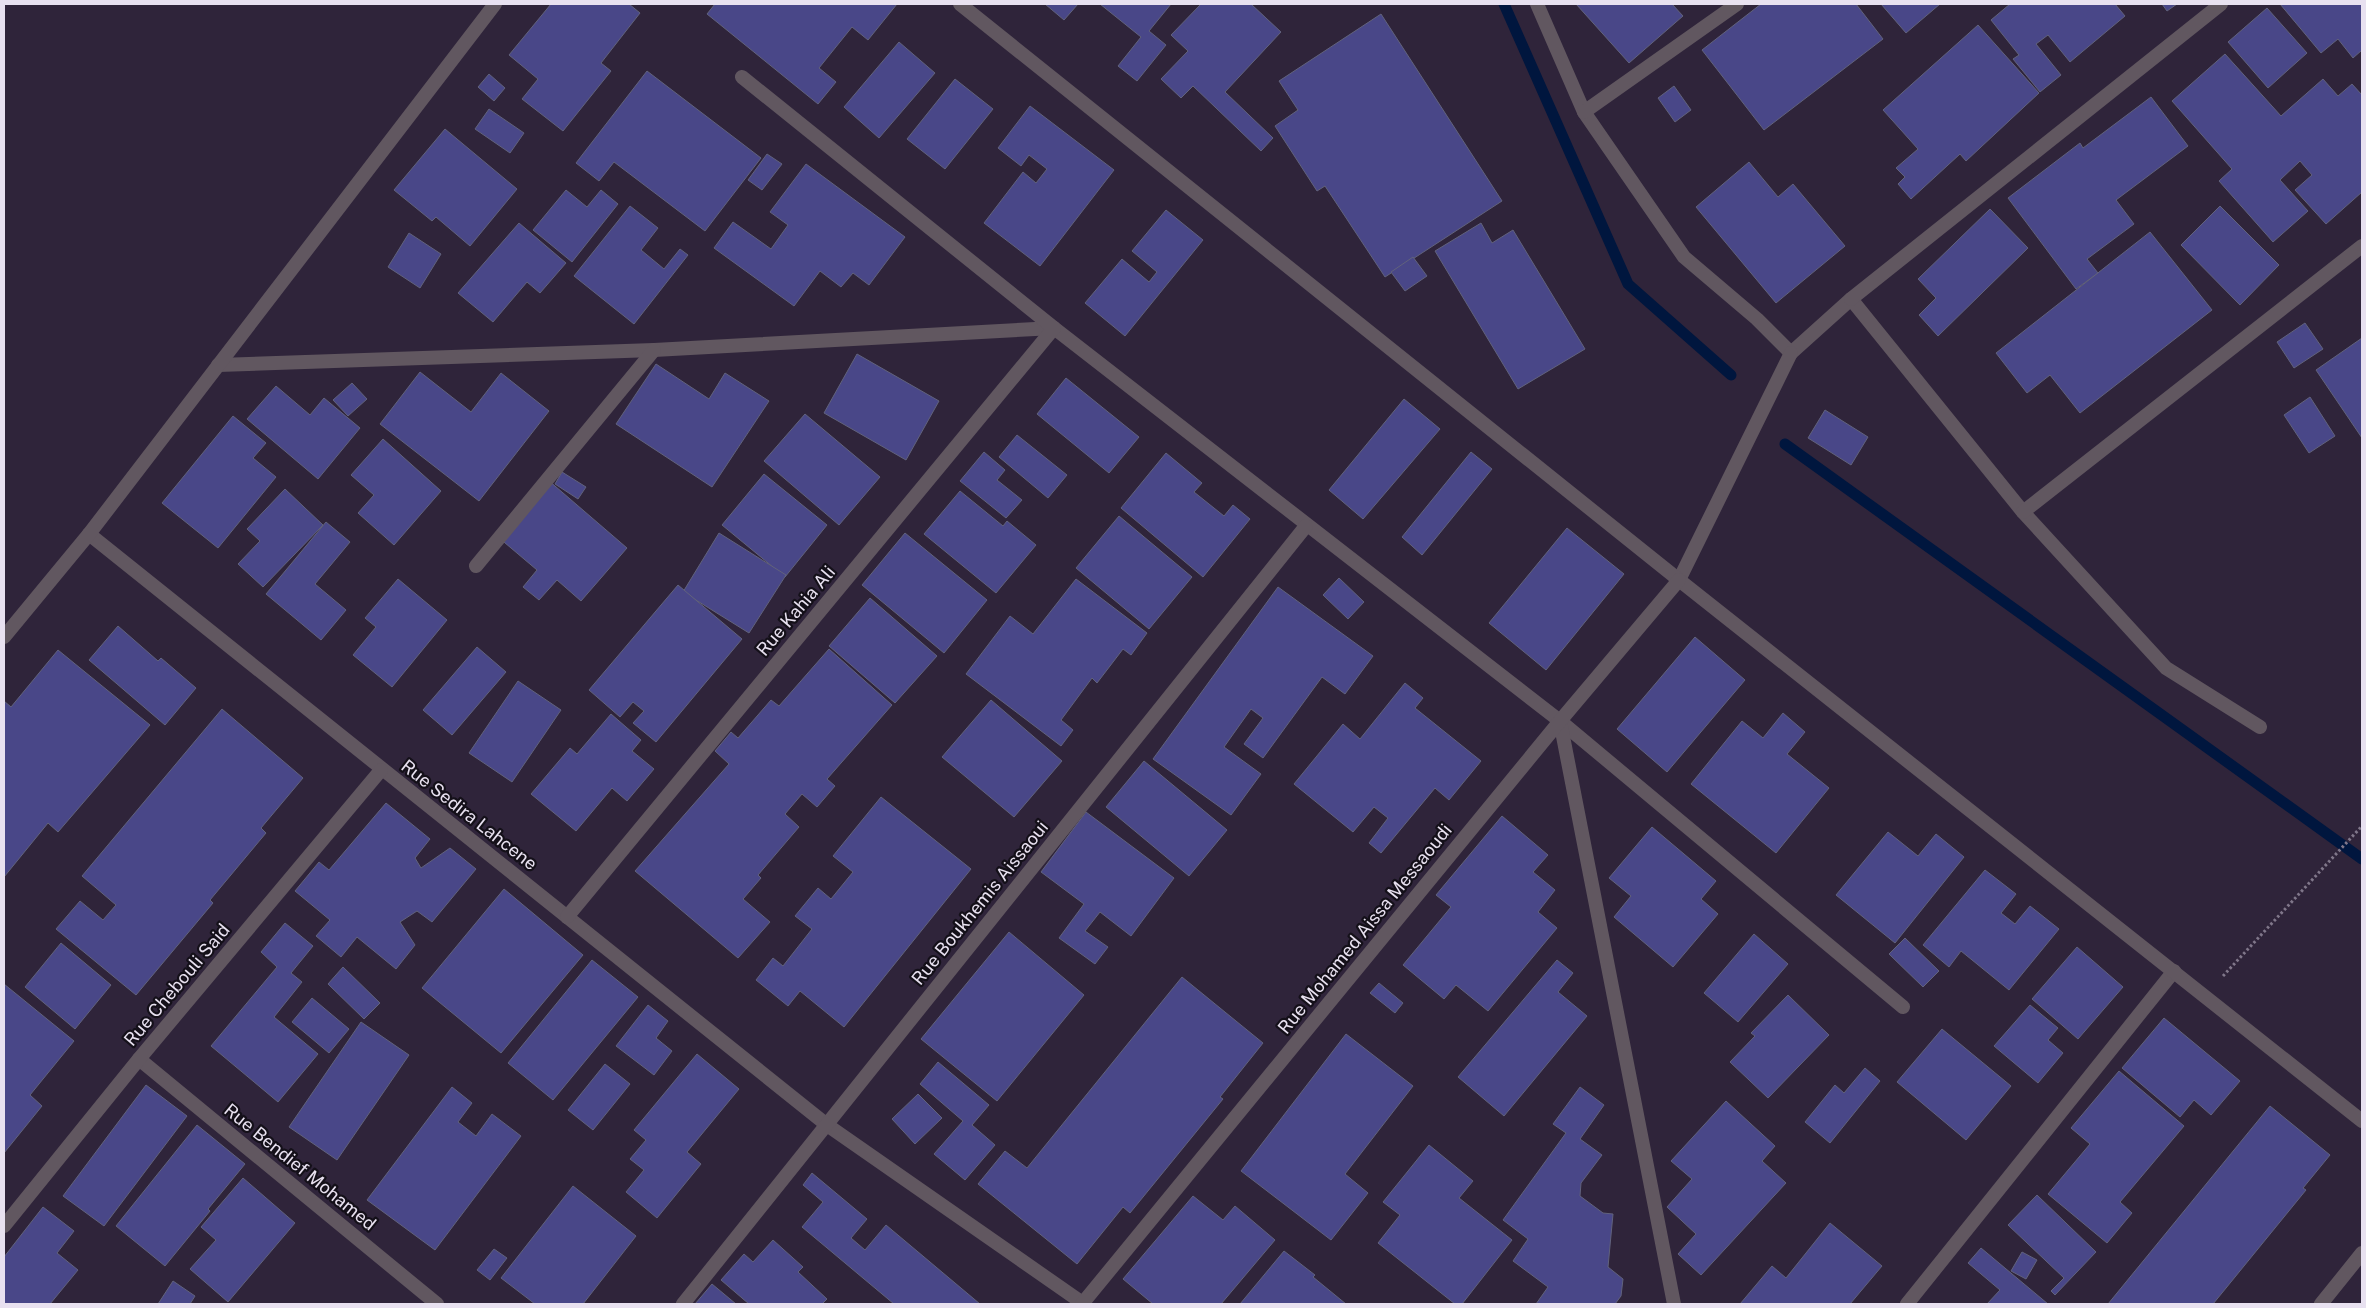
<svg xmlns="http://www.w3.org/2000/svg" width="2366" height="1308" font-family="'Public Sans',sans-serif">
	<style>
		.lines { fill: none; stroke-linecap: round; stroke-linejoin: round }
		.stream { stroke: #00163e; stroke-width: 11 }
		.building { fill: #494788; stroke: #61627c }
		.path { stroke: #80778a; stroke-width: 3; stroke-dasharray: 2.5 2.5; stroke-linecap: butt }
		.minor { stroke: #615760; stroke-width: 14 }
		.tertiary { stroke: #615760; stroke-width: 14 }
		.labels { text-anchor: middle; stroke-width: 4.5; stroke-linejoin: round; paint-order: stroke }
		.street-label { font-size: 18px; fill: #e8e1f0; stroke: #141019 }
	</style>
	<rect width="100%" height="100%" fill="#2f243a"/>
	<g class="lines">
		<g class="stream">
			<polyline points="1504,4 1628,284 1731,375"/>
			<polyline points="1785,444 2362,859"/>
		</g>
	</g>
	<g class="building">
		<polygon points="551,4 629,4 640,13 601,63 611,71 563,131 522,99 538,79 509,55"/>
		<polygon points="715,4 897,4 868,40 852,27 819,68 836,82 818,104 707,14"/>
		<polygon points="1045,4 1078,4 1064,20"/>
		<polygon points="1100,4 1171,4 1149,31 1166,45 1137,81 1118,66 1141,37"/>
		<polygon points="1201,4 1251,4 1281,32 1225,92 1273,138 1261,151 1193,86 1181,98 1161,79 1188,51 1171,35"/>
		<polygon points="1576,4 1672,4 1683,16 1629,63"/>
		<polygon points="1761,4 1856,4 1883,39 1764,130 1702,50"/>
		<polygon points="1881,4 1940,4 1906,33"/>
		<polygon points="2010,4 2115,4 2125,16 2070,62 2048,35 2036,44 2061,75 2040,92 2013,59 2019,55 1991,20"/>
		<polygon points="2162,4 2177,4 2167,11"/>
		<polygon points="2280,4 2362,4 2362,50 2353,58 2338,39 2321,53"/>
		<polygon points="2267,8 2307,53 2268,88 2228,42"/>
		<polygon points="1381,14 1502,201 1385,277 1325,186 1317,191 1275,126 1298,110 1279,81"/>
		<polygon points="1978,25 2039,93 1966,161 1960,154 1911,199 1898,184 1905,177 1896,168 1918,149 1883,110"/>
		<polygon points="899,42 935,73 879,138 844,107"/>
		<polygon points="2225,54 2281,116 2323,79 2338,96 2352,84 2362,95 2362,192 2326,224 2295,190 2312,175 2300,161 2280,180 2308,211 2273,242 2219,181 2232,169 2172,101"/>
		<polygon points="647,71 761,158 705,231 614,162 599,181 576,163"/>
		<polygon points="489,74 505,88 494,101 478,87"/>
		<polygon points="955,79 993,109 945,169 907,139"/>
		<polygon points="1674,86 1691,110 1675,122 1658,98"/>
		<polygon points="2151,97 2188,146 2116,200 2134,224 2087,259 2098,273 2076,289 2008,198 2080,143 2083,148"/>
		<polygon points="1030,106 1114,170 1040,266 984,223 1023,172 1036,183 1047,169 1029,155 1021,166 998,148"/>
		<polygon points="489,109 524,133 510,153 475,129"/>
		<polygon points="445,129 517,189 470,246 436,217 432,221 394,190"/>
		<polygon points="767,154 782,164 762,190 748,180"/>
		<polygon points="1749,162 1778,197 1793,184 1845,246 1776,303 1696,207"/>
		<polygon points="806,164 905,237 869,285 853,273 841,287 820,271 794,306 714,248 733,222 771,249 788,225 770,212"/>
		<polygon points="566,190 587,207 601,190 618,204 572,262 533,230"/>
		<polygon points="630,206 658,228 641,250 664,269 680,249 688,255 634,324 574,276"/>
		<polygon points="2220,206 2279,265 2240,305 2181,245"/>
		<polygon points="1990,209 2028,248 1938,336 1919,315 1936,298 1918,279"/>
		<polygon points="1166,210 1203,240 1125,336 1085,303 1122,259 1149,282 1157,272 1132,251"/>
		<polygon points="519,223 566,263 540,293 527,282 493,322 458,293"/>
		<polygon points="1481,223 1492,243 1513,230 1585,349 1518,389 1435,251"/>
		<polygon points="2150,232 2212,310 2080,413 2050,375 2027,393 1996,353"/>
		<polygon points="409,233 441,254 420,288 388,267"/>
		<polygon points="1413,257 1427,276 1405,291 1391,272"/>
		<polygon points="2305,323 2323,349 2294,368 2277,342"/>
		<polygon points="2362,338 2362,438 2316,370"/>
		<polygon points="857,354 939,401 906,460 824,413"/>
		<polygon points="656,364 709,399 725,373 769,401 712,487 616,424"/>
		<polygon points="420,372 471,412 501,373 549,411 479,501 380,424"/>
		<polygon points="1066,378 1139,437 1109,473 1037,414"/>
		<polygon points="352,383 367,399 348,416 333,400"/>
		<polygon points="276,386 310,415 324,398 360,428 318,479 247,419"/>
		<polygon points="2310,397 2335,436 2309,453 2284,415"/>
		<polygon points="1404,399 1440,429 1363,519 1329,490"/>
		<polygon points="1825,410 1868,437 1851,465 1808,438"/>
		<polygon points="805,414 880,477 839,525 764,461"/>
		<polygon points="233,416 266,443 253,458 276,477 218,548 162,503"/>
		<polygon points="1017,435 1067,475 1048,498 999,457"/>
		<polygon points="383,439 441,491 394,545 358,513 374,495 351,475"/>
		<polygon points="984,452 1005,470 997,480 1022,500 1006,518 960,481"/>
		<polygon points="1471,452 1492,469 1422,555 1402,537"/>
		<polygon points="1166,453 1202,483 1194,492 1224,516 1233,505 1250,519 1203,577 1121,508"/>
		<polygon points="562,472 586,487 578,499 555,484"/>
		<polygon points="764,474 827,525 785,577 722,525"/>
		<polygon points="548,480 627,548 581,601 557,580 539,600 523,587 537,570 498,537"/>
		<polygon points="285,489 323,525 263,587 238,564 260,541 247,529"/>
		<polygon points="960,491 1003,526 1007,521 1036,545 996,593 924,534"/>
		<polygon points="1119,516 1192,577 1149,629 1076,568"/>
		<polygon points="326,522 350,542 315,584 346,610 321,640 266,594"/>
		<polygon points="1567,528 1624,574 1546,670 1489,623"/>
		<polygon points="719,533 786,575 749,633 683,592"/>
		<polygon points="905,533 987,600 944,653 862,585"/>
		<polygon points="1339,578 1364,602 1348,619 1323,595"/>
		<polygon points="398,579 447,620 392,687 353,655 376,627 365,618"/>
		<polygon points="1076,579 1147,633 1131,655 1123,649 1097,683 1092,678 1061,720 1073,730 1061,746 966,674 1010,616 1033,634"/>
		<polygon points="678,585 742,639 656,742 633,723 644,711 633,702 620,717 589,690"/>
		<polygon points="1278,587 1373,656 1345,694 1322,677 1263,758 1244,744 1263,718 1251,709 1224,747 1261,774 1231,815 1153,759"/>
		<polygon points="870,598 937,656 895,703 829,646"/>
		<polygon points="118,626 158,661 161,658 196,688 165,725 89,660"/>
		<polygon points="1695,637 1745,680 1667,772 1617,729"/>
		<polygon points="477,647 506,672 452,735 423,710"/>
		<polygon points="829,649 892,705 827,779 835,786 817,807 802,794 785,814 799,827 758,875 761,878 743,899 770,922 738,958 635,871 729,764 715,751 731,732 738,738 771,700 779,706"/>
		<polygon points="58,650 150,725 58,832 48,823 4,877 4,701 11,707"/>
		<polygon points="518,681 561,710 512,782 469,753"/>
		<polygon points="1405,683 1423,698 1415,708 1481,761 1449,800 1435,788 1381,853 1369,843 1388,818 1374,807 1353,832 1294,784 1343,724 1360,739"/>
		<polygon points="991,700 1062,761 1014,817 942,757"/>
		<polygon points="222,709 303,778 261,828 266,833 210,900 213,903 136,995 56,929 80,901 103,920 116,905 82,876"/>
		<polygon points="1783,713 1805,732 1787,754 1829,788 1776,853 1691,784 1742,721 1763,738"/>
		<polygon points="611,714 641,740 632,751 654,769 627,801 612,788 576,831 531,794 570,748 577,754"/>
		<polygon points="1144,761 1227,830 1189,876 1106,807"/>
		<polygon points="881,797 971,869 844,1027 800,991 788,1006 756,980 773,958 783,966 812,929 795,916 818,888 831,899 853,872 833,856"/>
		<polygon points="386,803 430,839 415,858 421,868 450,848 476,869 432,922 417,911 400,922 415,945 396,969 357,937 341,957 316,936 330,920 295,891 319,862 329,870"/>
		<polygon points="1086,812 1174,878 1131,936 1100,912 1085,931 1108,947 1095,964 1059,938 1084,904 1041,872"/>
		<polygon points="1502,816 1548,855 1533,872 1555,890 1538,912 1557,928 1488,1011 1456,985 1444,999 1403,965 1451,907 1436,895"/>
		<polygon points="1652,827 1716,881 1701,899 1718,914 1673,967 1614,917 1631,896 1609,878"/>
		<polygon points="1888,832 1918,856 1936,834 1964,857 1895,943 1836,895"/>
		<polygon points="1985,870 2016,894 2001,913 2015,924 2030,906 2059,929 2009,990 1961,951 1949,967 1923,945"/>
		<polygon points="504,889 583,955 501,1053 422,988"/>
		<polygon points="285,923 313,946 291,973 302,982 274,1017 318,1054 278,1102 211,1046 277,967 261,952"/>
		<polygon points="1009,932 1084,995 997,1101 921,1039"/>
		<polygon points="1754,934 1788,964 1738,1022 1704,993"/>
		<polygon points="1905,938 1939,971 1923,987 1889,954"/>
		<polygon points="61,943 111,985 75,1029 25,987"/>
		<polygon points="2077,947 2123,987 2078,1039 2032,999"/>
		<polygon points="592,960 638,997 553,1100 508,1063"/>
		<polygon points="1557,960 1573,973 1558,992 1587,1016 1504,1116 1458,1077"/>
		<polygon points="343,967 380,1003 364,1019 328,984"/>
		<polygon points="1182,977 1263,1043 1220,1097 1223,1099 1130,1213 1123,1207 1077,1264 978,1184 1005,1151 1027,1168"/>
		<polygon points="1379,983 1403,1003 1395,1013 1370,993"/>
		<polygon points="4,984 74,1041 30,1095 42,1106 4,1153"/>
		<polygon points="1788,995 1829,1035 1768,1098 1730,1062 1755,1036 1751,1033"/>
		<polygon points="312,998 349,1029 329,1053 292,1022"/>
		<polygon points="648,1005 668,1021 656,1038 672,1051 654,1075 616,1046"/>
		<polygon points="2030,1005 2058,1028 2048,1040 2063,1053 2038,1083 1994,1046"/>
		<polygon points="2164,1018 2240,1081 2211,1115 2194,1100 2180,1117 2122,1068"/>
		<polygon points="361,1022 409,1055 337,1160 289,1127"/>
		<polygon points="1942,1029 2011,1086 1966,1140 1897,1082"/>
		<polygon points="1346,1034 1413,1086 1345,1174 1368,1193 1331,1240 1241,1171"/>
		<polygon points="697,1054 739,1089 687,1152 701,1164 657,1218 626,1192 644,1170 630,1159 646,1140 634,1130"/>
		<polygon points="938,1062 989,1105 972,1125 995,1145 965,1180 934,1154 963,1121 920,1084"/>
		<polygon points="605,1064 630,1084 593,1130 568,1110"/>
		<polygon points="1865,1068 1880,1081 1830,1143 1805,1122 1835,1085 1844,1093"/>
		<polygon points="2119,1071 2184,1126 2120,1202 2132,1213 2107,1243 2048,1194 2090,1144 2071,1128"/>
		<polygon points="146,1085 187,1116 104,1226 63,1196"/>
		<polygon points="452,1087 472,1103 458,1122 476,1136 492,1114 521,1136 435,1250 367,1200"/>
		<polygon points="1580,1087 1604,1105 1580,1139 1602,1155 1581,1183 1580,1196 1603,1213 1613,1214 1608,1267 1623,1279 1621,1296 1615,1304 1536,1304 1548,1287 1513,1261 1528,1239 1503,1220 1566,1133 1553,1124"/>
		<polygon points="918,1094 942,1118 915,1144 892,1119"/>
		<polygon points="1726,1101 1775,1146 1762,1161 1786,1183 1701,1275 1678,1254 1696,1234 1667,1207 1692,1179 1671,1161"/>
		<polygon points="2270,1106 2330,1155 2303,1188 2306,1190 2213,1304 2108,1304"/>
		<polygon points="197,1125 245,1164 208,1209 210,1211 165,1266 116,1226"/>
		<polygon points="1429,1145 1473,1181 1459,1198 1512,1240 1462,1304 1455,1304 1378,1243 1400,1215 1383,1202"/>
		<polygon points="812,1173 867,1219 851,1238 865,1250 886,1225 980,1304 894,1304 802,1227 823,1202 803,1185"/>
		<polygon points="243,1178 295,1223 228,1302 190,1269 216,1240 201,1227"/>
		<polygon points="573,1186 636,1236 583,1304 535,1304 501,1278"/>
		<polygon points="2037,1195 2096,1252 2055,1295 2051,1291 2064,1278 2008,1225"/>
		<polygon points="1193,1196 1223,1220 1235,1206 1275,1240 1221,1304 1153,1304 1123,1279"/>
		<polygon points="43,1207 74,1231 57,1253 78,1270 50,1304 4,1304 4,1257"/>
		<polygon points="1830,1223 1882,1266 1850,1304 1740,1304 1772,1266 1786,1278"/>
		<polygon points="773,1240 803,1267 798,1272 827,1299 822,1304 749,1304 721,1280 744,1254 753,1262"/>
		<polygon points="1981,1248 2048,1304 1987,1304 2000,1290 1968,1263"/>
		<polygon points="494,1249 507,1258 490,1280 477,1270"/>
		<polygon points="1284,1251 1315,1275 1313,1277 1346,1304 1240,1304"/>
		<polygon points="2022,1252 2037,1260 2026,1279 2011,1271"/>
		<polygon points="173,1281 195,1296 190,1304 158,1304"/>
		<polygon points="712,1284 736,1304 695,1304"/>
	</g>
	<g class="lines">
		<polyline class="path" points="2223,976 2362,826"/>
		<g class="minor">
			<polyline points="1537,4 1584,112 1684,257 1757,319 1791,353 1851,299 2023,512 2166,668 2260,727"/>
			<polyline points="1584,112 1737,4"/>
			<polyline points="1851,299 2221,4"/>
			<polyline points="218,365 654,350 1054,328 1560,721 1903,1007"/>
			<polyline points="2023,512 2362,246"/>
			<polyline points="89,534 827,1125 1084,1304"/>
			<polyline points="476,566 654,350"/>
			<polyline points="1679,580 1791,353"/>
			<polyline points="1560,721 1674,1304"/>
			<polyline points="567,917 1054,328 742,77"/>
			<polyline points="139,1059 437,1304"/>
			<polyline points="4,1226 139,1059 381,770"/>
			<polyline points="683,1304 1306,526"/>
			<polyline points="1907,1304 2174,971"/>
			<polyline points="2321,1304 2362,1253"/>
		</g>
		<g class="tertiary">
			<polyline points="960,4 1679,580 2362,1121"/>
			<polyline points="4,637 89,534 495,4"/>
			<polyline points="1082,1304 1560,721 1679,580"/>
		</g>
	</g>
	<g class="labels">
		<g class="street-label">
			<text transform="translate(796 611) rotate(-50)" y="6">Rue Kahia Ali</text>
			<text transform="translate(469 815) rotate(38)" y="6">Rue Sedira Lahcene</text>
			<text transform="translate(980 903) rotate(-51)" y="6">Rue Boukhemis Aissaoui</text>
			<text transform="translate(1365 929) rotate(-51)" y="6">Rue Mohamed Aissa Messaoudi</text>
			<text transform="translate(177 985) rotate(-50)" y="6">Rue Chebouli Said</text>
			<text transform="translate(300 1167) rotate(39)" y="6">Rue Bendief Mohamed</text>
		</g>
	</g>
	<rect width="2366" height="1308" fill="none" stroke="#e8e1f0" stroke-width="10"/>
</svg>
